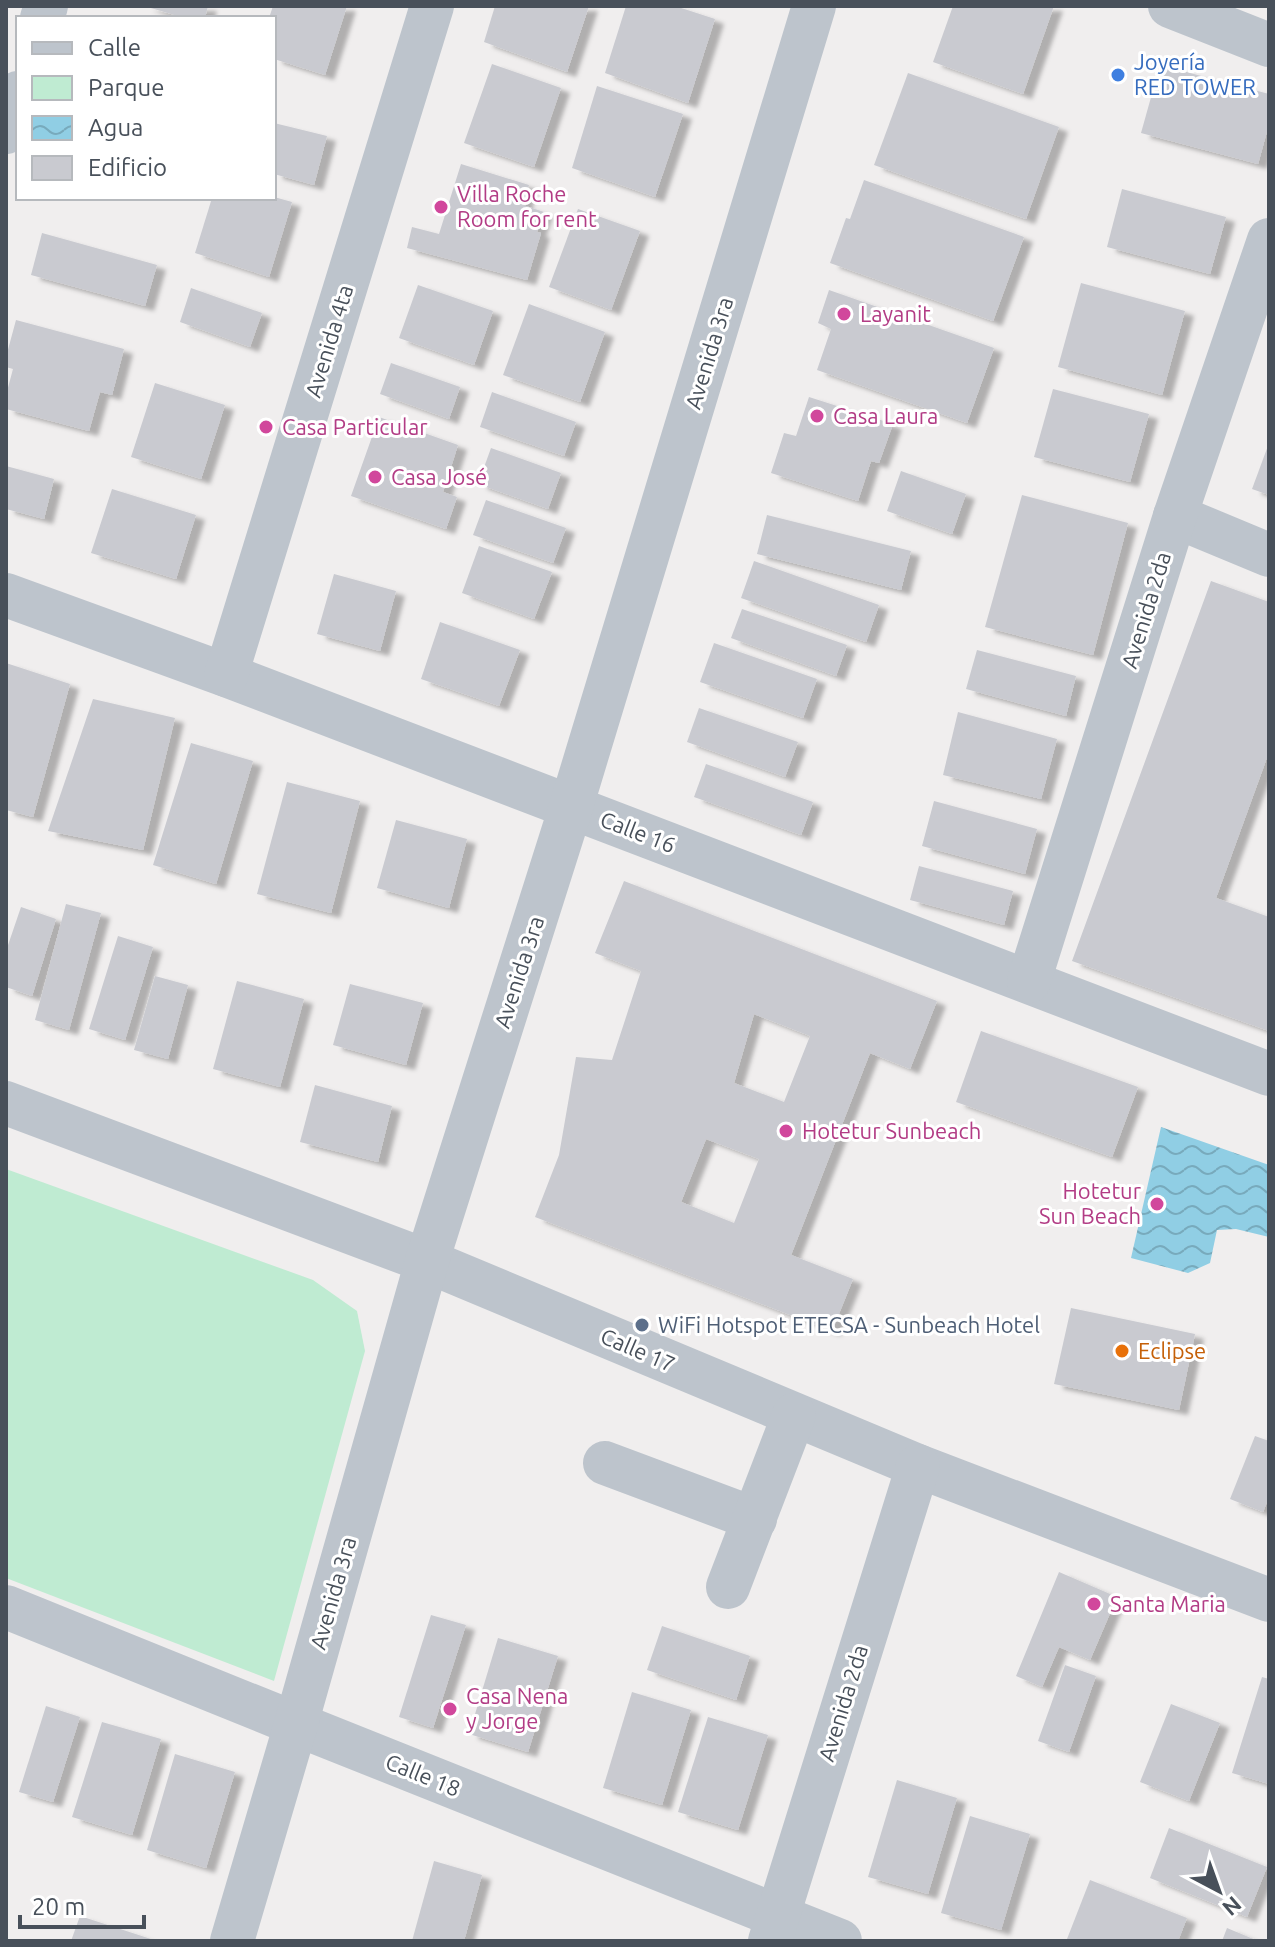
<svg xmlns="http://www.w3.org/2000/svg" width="1275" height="1947" font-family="Ubuntu,sans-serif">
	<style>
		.green { fill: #bfebd2 }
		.water { fill: url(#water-waves) }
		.building { fill: #c9cad0; fill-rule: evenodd; filter: url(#shadow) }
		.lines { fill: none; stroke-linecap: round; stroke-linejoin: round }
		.minor { stroke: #bdc4cc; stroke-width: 44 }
		.shop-dot { fill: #3f7fe0; stroke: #fff; stroke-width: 3 }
		.hotel-dot { fill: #d1479c; stroke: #fff; stroke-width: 3 }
		.service-dot { fill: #5c6f8a; stroke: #fff; stroke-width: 3 }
		.food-dot { fill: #e8710a; stroke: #fff; stroke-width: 3 }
		.labels { text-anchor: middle; stroke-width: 6; stroke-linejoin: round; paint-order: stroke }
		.shop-label { font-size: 22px; fill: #366cbe; stroke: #fff; text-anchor: start }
		.hotel-label { font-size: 22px; fill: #b23c85; stroke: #fff; text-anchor: start }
		.street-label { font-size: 22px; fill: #48505a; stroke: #fff }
		.service-label { font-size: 22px; fill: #4e5e75; stroke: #fff; text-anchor: start }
		.food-label { font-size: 22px; fill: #c56008; stroke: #fff; text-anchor: start }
	</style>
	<defs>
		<pattern id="water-waves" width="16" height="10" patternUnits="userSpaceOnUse" patternTransform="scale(2)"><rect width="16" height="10" fill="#90cee4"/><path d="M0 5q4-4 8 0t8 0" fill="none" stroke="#78aabc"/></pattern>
		<filter id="shadow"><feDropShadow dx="9" dy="5" stdDeviation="2" flood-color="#0004"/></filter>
	</defs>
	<rect width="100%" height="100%" fill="#f0eeee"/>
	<polygon class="green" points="6,1169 313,1280 357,1311 365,1351 274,1681 6,1578"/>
	<polygon class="water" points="1161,1127 1269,1165 1269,1237 1236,1229 1217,1230 1210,1263 1188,1273 1131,1258"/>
	<g class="building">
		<polygon points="144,6 208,6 205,18 185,18"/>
		<polygon points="273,6 347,6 325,75 274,59 274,18 269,18"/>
		<polygon points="495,6 589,6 567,72 484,42"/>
		<polygon points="626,6 675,6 715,19 688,103 605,73"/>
		<polygon points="953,6 1054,6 1023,94 933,62"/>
		<polygon points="492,64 561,88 534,167 464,143"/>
		<polygon points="1160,65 1269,94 1269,124 1258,164 1141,133"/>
		<polygon points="908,73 1059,127 1026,219 874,165"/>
		<polygon points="597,86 683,114 655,197 572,168"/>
		<polygon points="274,123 327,136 314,185 274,174"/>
		<polygon points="461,164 529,185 523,205 544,212 537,232 541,233 527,280 407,248 412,227 439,234"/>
		<polygon points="864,180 1024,237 993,321 830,263 846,218 850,219"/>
		<polygon points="1122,189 1226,217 1210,274 1107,247"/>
		<polygon points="274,197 292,202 269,277 195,253 212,198"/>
		<polygon points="578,209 640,231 611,310 549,287"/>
		<polygon points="42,233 157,265 145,306 31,275"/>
		<polygon points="1081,283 1185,311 1162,395 1058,367"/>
		<polygon points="418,285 493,311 474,365 399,338"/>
		<polygon points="191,288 262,313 250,347 180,322"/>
		<polygon points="829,290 994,348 967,423 817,370 831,329 818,323"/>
		<polygon points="529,304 605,332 580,402 503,375"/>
		<polygon points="16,320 124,349 112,395 100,392 89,431 6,409 6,395 13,369 6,367 6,357"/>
		<polygon points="391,363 460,387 449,419 380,394"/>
		<polygon points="155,383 225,405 201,479 131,457"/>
		<polygon points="1053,389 1149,414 1130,482 1034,457"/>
		<polygon points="492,392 576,422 564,456 480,427"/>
		<polygon points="809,397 893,424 879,463 871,461 858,501 771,473 784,433 796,436"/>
		<polygon points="379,417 458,445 443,492 457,497 446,529 351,496"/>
		<polygon points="1269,443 1269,495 1252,489"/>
		<polygon points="491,448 561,473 548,509 478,484"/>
		<polygon points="6,466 54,479 44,519 6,509"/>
		<polygon points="901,471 966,494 952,534 887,511"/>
		<polygon points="112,489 196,515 176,579 91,553"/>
		<polygon points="1022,495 1128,523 1093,655 985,627"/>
		<polygon points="486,500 566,528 553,563 473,535"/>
		<polygon points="767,515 911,551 901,590 757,554"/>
		<polygon points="479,546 552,572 534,619 462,593"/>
		<polygon points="754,561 879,605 866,642 741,598"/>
		<polygon points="334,574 396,591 380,651 317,634"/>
		<polygon points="1211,581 1269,602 1269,752 1216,898 1269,917 1269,1031 1072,961"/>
		<polygon points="742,609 847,645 836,676 731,638"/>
		<polygon points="440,622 520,650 499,706 421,679"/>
		<polygon points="714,643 817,679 803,718 700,682"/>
		<polygon points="977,650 1076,676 1066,716 966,689"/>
		<polygon points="6,663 70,684 33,817 6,810"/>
		<polygon points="93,699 175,718 143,850 48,831"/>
		<polygon points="699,708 798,742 785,777 687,742"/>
		<polygon points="958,712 1057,739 1041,799 943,775"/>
		<polygon points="191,743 253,761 216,884 153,865"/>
		<polygon points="706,764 813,802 801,835 694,797"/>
		<polygon points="287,782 360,801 331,913 257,894"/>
		<polygon points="934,801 1037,829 1025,874 922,846"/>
		<polygon points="396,820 467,839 449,908 377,888"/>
		<polygon points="919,866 1013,891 1004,925 910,900"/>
		<path d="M624,881L937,1001L910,1069L870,1053L791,1255L853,1279L832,1331L535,1217L559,1155L576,1057L612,1060L641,971L595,953ZM754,1014L810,1036L784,1102L734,1083ZM706,1139L759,1159L734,1223L681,1202Z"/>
		<polygon points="66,904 101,913 69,1030 35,1020"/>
		<polygon points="21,907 56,919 32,996 6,987 6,951"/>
		<polygon points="118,936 153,947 125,1040 89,1029"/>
		<polygon points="155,976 188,985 168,1059 134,1050"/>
		<polygon points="237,981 304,999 280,1087 213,1069"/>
		<polygon points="350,984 423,1003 406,1065 333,1045"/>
		<polygon points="981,1031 1138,1087 1112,1157 956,1102"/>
		<polygon points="315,1085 392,1106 378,1162 300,1142"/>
		<polygon points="1071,1308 1195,1334 1179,1410 1054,1384"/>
		<polygon points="1255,1436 1269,1441 1269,1497 1263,1512 1230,1499"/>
		<polygon points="1059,1572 1117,1597 1090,1660 1059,1647 1042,1687 1016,1676"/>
		<polygon points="431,1615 466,1625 433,1728 399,1717"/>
		<polygon points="662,1626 750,1656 736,1700 647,1670"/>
		<polygon points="498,1638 558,1656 528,1752 469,1734"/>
		<polygon points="1065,1665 1096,1676 1069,1752 1038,1741"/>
		<polygon points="1262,1677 1269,1679 1269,1784 1232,1773"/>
		<polygon points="632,1692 691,1710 662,1805 603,1788"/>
		<polygon points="1171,1704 1220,1723 1189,1801 1140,1782"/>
		<polygon points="46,1706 80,1717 53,1802 19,1792"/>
		<polygon points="708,1717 768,1735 738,1830 678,1812"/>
		<polygon points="102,1722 161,1739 132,1835 72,1817"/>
		<polygon points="175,1754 235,1772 206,1868 147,1850"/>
		<polygon points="897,1780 957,1798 928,1894 868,1877"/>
		<polygon points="970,1816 1030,1834 1001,1930 941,1913"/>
		<polygon points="1169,1828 1267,1867 1247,1917 1150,1878"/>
		<polygon points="434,1861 482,1875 464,1941 412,1941"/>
		<polygon points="1090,1880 1187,1918 1178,1941 1072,1941 1067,1939"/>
		<polygon points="80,1916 154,1940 154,1941 71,1941"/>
		<polygon points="1227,1928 1258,1941 1222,1941"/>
	</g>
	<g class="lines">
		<g class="minor">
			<polyline points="1170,6 1269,45"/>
			<polyline points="42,18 46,6"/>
			<polyline points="6,132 18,93"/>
			<polyline points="1175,516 1269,555"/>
			<polyline points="6,595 226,675 1269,1074"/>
			<polyline points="226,675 432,6"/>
			<polyline points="1029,981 1175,516 1269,240"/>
			<polyline points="6,1103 427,1261 918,1466 1269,1600"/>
			<polyline points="605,1463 755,1519"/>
			<polyline points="728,1587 794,1415"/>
			<polyline points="6,1607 296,1724 840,1941"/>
			<polyline points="232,1941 296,1724 427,1261 571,807 814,6"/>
			<polyline points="770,1941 918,1466"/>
		</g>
	</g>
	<circle class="shop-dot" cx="1118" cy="75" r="8"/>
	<g class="hotel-dot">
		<circle cx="441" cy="207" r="8"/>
		<circle cx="844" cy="314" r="8"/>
		<circle cx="817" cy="416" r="8"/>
		<circle cx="266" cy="427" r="8"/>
		<circle cx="375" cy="477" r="8"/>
		<circle cx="786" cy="1131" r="8"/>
		<circle cx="1157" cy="1204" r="8"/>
		<circle cx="1094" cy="1604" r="8"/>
		<circle cx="450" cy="1709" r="8"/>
	</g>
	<circle class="service-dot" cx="642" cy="1325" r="8"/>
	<circle class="food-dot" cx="1122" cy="1351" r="8"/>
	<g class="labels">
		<g class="shop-label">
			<text x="1134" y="70">Joyería<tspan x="1134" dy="25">RED TOWER</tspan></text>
		</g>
		<g class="hotel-label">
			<text x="457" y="202">Villa Roche<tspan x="457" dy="25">Room for rent</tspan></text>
			<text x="860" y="322">Layanit</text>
			<text x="833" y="424">Casa Laura</text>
			<text x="282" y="435">Casa Particular</text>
			<text x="391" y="485">Casa José</text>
			<text x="802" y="1139">Hotetur Sunbeach</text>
			<text x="1141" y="1199" text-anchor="end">Hotetur<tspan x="1141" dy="25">Sun Beach</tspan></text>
			<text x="1110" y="1612">Santa Maria</text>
			<text x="466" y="1704">Casa Nena<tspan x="466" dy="25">y Jorge</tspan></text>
		</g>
		<g class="street-label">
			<text transform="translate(329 341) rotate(-73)" y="8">Avenida 4ta</text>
			<text transform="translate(709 353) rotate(-73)" y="8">Avenida 3ra</text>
			<text transform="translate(1146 610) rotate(-73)" y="8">Avenida 2da</text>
			<text transform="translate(638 832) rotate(21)" y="8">Calle 16</text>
			<text transform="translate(519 972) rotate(-72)" y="8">Avenida 3ra</text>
			<text transform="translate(638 1350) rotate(23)" y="8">Calle 17</text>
			<text transform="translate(333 1593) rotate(-74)" y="8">Avenida 3ra</text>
			<text transform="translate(843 1703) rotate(-73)" y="8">Avenida 2da</text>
			<text transform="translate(423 1775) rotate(22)" y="8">Calle 18</text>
		</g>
		<g class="service-label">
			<text x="658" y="1333">WiFi Hotspot ETECSA - Sunbeach Hotel</text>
		</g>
		<g class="food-label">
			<text x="1138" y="1359">Eclipse</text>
		</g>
	</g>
	<rect width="1275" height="1947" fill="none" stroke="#48505a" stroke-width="16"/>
	<rect x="16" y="16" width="260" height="184" fill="#ffffff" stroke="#b6b9bd" stroke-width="2"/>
	<rect x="32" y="42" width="40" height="12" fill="#bdc4cc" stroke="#b6b9bd" stroke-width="2"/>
	<text x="88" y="56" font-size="24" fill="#48505a">Calle</text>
	<rect x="32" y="76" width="40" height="24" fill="#bfebd2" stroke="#b6b9bd" stroke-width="2"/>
	<text x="88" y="96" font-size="24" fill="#48505a">Parque</text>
	<rect x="32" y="116" width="40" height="24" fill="url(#water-waves)" stroke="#b6b9bd" stroke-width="2"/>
	<text x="88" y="136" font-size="24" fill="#48505a">Agua</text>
	<rect x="32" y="156" width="40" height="24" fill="#c9cad0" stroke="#b6b9bd" stroke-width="2"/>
	<text x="88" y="176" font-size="24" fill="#48505a">Edificio</text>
	<g transform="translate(1219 1891) rotate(139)" stroke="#ffffff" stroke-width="6" paint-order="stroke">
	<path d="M0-6L14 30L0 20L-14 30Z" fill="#48505a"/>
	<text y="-12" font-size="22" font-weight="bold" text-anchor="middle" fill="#48505a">N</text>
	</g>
	<path d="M20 1915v12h124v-12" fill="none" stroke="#48505a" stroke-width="4"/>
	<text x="32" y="1915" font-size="24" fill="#48505a" stroke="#ffffff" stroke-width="6" paint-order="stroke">20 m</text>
</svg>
